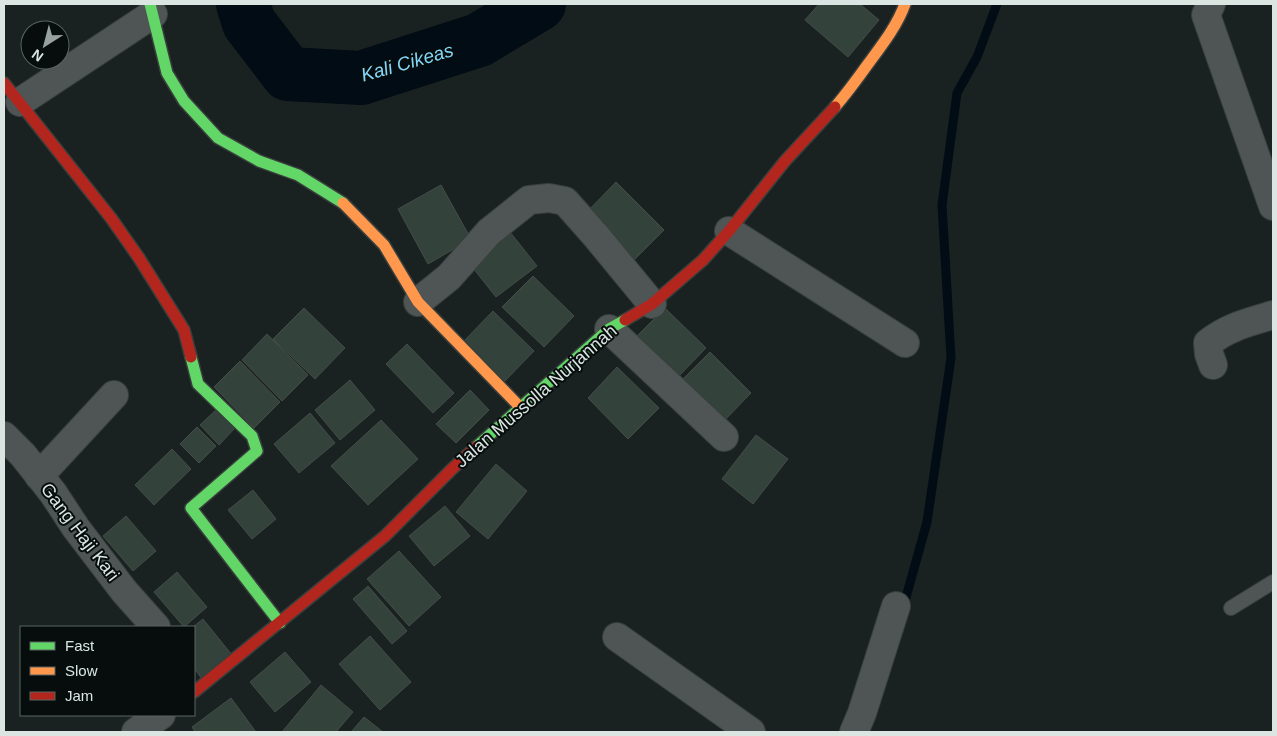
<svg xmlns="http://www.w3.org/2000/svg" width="1277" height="736" font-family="Arial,sans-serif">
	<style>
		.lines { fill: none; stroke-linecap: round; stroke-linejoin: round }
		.stream { stroke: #020c14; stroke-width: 9 }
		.river { stroke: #020c14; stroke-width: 54 }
		.building { fill: #33423b; stroke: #454c49 }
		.lane-casing { stroke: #383f3d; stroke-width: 16 }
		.street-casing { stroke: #383f3d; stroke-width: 30 }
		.fast-casing { stroke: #383f3d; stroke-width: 14 }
		.slow-casing { stroke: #383f3d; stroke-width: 14 }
		.jam-casing { stroke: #383f3d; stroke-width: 14 }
		.lane { stroke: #4e5554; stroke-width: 14 }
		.street { stroke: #4e5554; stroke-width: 28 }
		.fast { stroke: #63d668; stroke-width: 11 }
		.slow { stroke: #ff974d; stroke-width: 11 }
		.jam { stroke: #b3261e; stroke-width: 11 }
		.labels { text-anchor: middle; stroke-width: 4; stroke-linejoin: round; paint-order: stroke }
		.street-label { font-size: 18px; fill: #dbe6e3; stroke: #060d0c }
		.water-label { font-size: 19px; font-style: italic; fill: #84d7fb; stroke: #060d0c }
	</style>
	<rect width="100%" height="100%" fill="#192220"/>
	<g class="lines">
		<polyline class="stream" points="903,608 927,522 951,358 942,205 957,93 977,57 997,4"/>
		<polyline class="river" points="243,4 249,23 288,74 361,78 479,40 539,4"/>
	</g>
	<g class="building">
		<polygon points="819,4 860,4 879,20 848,57 805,20"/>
		<polygon points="616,182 664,230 631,263 583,216"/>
		<polygon points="441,185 471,239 428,264 398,209"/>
		<polygon points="510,232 537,266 496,297 469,263"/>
		<polygon points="533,276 574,316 544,347 502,307"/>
		<polygon points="304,308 345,348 315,379 273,339"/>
		<polygon points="665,308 706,348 676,379 634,339"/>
		<polygon points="493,311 534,351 504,382 463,342"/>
		<polygon points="267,334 308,375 282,401 242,360"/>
		<polygon points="407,344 454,393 433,413 386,364"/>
		<polygon points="710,352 751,393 721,424 679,383"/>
		<polygon points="240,361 280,402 254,428 214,387"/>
		<polygon points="617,367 659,408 628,439 588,398"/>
		<polygon points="350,380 375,410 340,440 315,410"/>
		<polygon points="470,390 489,410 456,443 436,424"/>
		<polygon points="217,409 235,428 219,445 200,425"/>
		<polygon points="310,413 335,443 299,473 274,444"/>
		<polygon points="381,420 418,459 368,505 331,466"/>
		<polygon points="197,427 216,446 199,463 180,444"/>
		<polygon points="756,435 788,459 753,504 722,479"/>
		<polygon points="172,449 191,469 154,505 135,485"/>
		<polygon points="496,464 527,491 488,539 456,512"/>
		<polygon points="253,490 276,519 252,539 228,510"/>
		<polygon points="445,506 470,536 434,566 409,536"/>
		<polygon points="126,516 156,551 133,571 103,536"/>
		<polygon points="399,551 441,597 409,626 367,579"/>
		<polygon points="177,572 207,607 184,627 154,592"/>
		<polygon points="368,586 407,631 392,644 353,599"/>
		<polygon points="203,619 232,655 202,679 194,668 193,627"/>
		<polygon points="370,636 411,682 380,710 339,664"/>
		<polygon points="285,652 311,682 275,712 250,682"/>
		<polygon points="321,685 353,712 336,732 282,732"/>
		<polygon points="231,698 256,732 195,732 192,727"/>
		<polygon points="364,717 383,732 351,732"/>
	</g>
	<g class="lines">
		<defs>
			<polyline id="lane" points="1231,608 1273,582"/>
			<g id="street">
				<polyline points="1211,4 1206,15 1273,206"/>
				<polyline points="20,102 153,14"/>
				<polyline points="729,231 905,343"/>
				<polyline points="418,302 449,277 489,232 529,200 549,198 565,201 596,236 652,304"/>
				<polyline points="609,329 724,437"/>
				<path d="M1213,365L1209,354L1208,343C1228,327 1249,322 1273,315"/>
				<polyline points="4,436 23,455 53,493 76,528 124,591 156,627"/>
				<polyline points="39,476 114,395"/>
				<polyline points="617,637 751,732"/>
				<polyline points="136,732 161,715"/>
				<polyline points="854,732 862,713 896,606"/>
			</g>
			<g id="fast">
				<polyline points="150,4 167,73 184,101 218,138 259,161 298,175 343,203"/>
				<polyline points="191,357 198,384 252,436 257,451 191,508 280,623"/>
				<polyline points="476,447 609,329 625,320"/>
			</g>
			<g id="slow">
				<path d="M835,107C847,93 858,78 868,64C882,45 897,26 905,4"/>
				<polyline points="343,203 384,245 418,302 521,408"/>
			</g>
			<g id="jam">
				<polyline points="4,83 111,218 139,258 184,330 191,357"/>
				<polyline points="625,320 652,304 703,260 729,231 785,161 835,107"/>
				<polyline points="194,692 385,536 453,468 476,447"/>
			</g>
		</defs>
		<use href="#lane" class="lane-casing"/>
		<use href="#street" class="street-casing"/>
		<use href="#fast" class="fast-casing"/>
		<use href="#slow" class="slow-casing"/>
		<use href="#jam" class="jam-casing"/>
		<use href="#lane" class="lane"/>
		<use href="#street" class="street"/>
		<use href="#fast" class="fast"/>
		<use href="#slow" class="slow"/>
		<use href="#jam" class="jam"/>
	</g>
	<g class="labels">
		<g class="street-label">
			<text transform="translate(536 396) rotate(-41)" y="6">Jalan Mussolla Nurjannah</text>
			<text transform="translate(80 532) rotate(53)" y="6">Gang Haji Kari</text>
		</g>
		<g class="water-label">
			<text transform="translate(407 62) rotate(-16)" y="7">Kali Cikeas</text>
		</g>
	</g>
	<rect width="1277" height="736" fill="none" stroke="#dbe6e3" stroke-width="10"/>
	<rect x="20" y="626" width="175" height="90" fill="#060d0c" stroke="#5b6462"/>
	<rect x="30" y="642" width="25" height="8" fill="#63d668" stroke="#5b6462"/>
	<text x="65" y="651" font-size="15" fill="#dbe6e3">Fast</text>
	<rect x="30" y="667" width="25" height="8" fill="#ff974d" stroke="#5b6462"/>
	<text x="65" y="676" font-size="15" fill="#dbe6e3">Slow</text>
	<rect x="30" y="692" width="25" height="8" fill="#b3261e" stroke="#5b6462"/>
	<text x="65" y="701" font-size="15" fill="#dbe6e3">Jam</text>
	<g transform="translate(45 45) rotate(216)"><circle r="24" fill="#060d0c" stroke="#5b6462"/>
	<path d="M0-4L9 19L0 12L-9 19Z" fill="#97a19f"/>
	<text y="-8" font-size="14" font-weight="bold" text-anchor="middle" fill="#dbe6e3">N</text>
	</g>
</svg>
